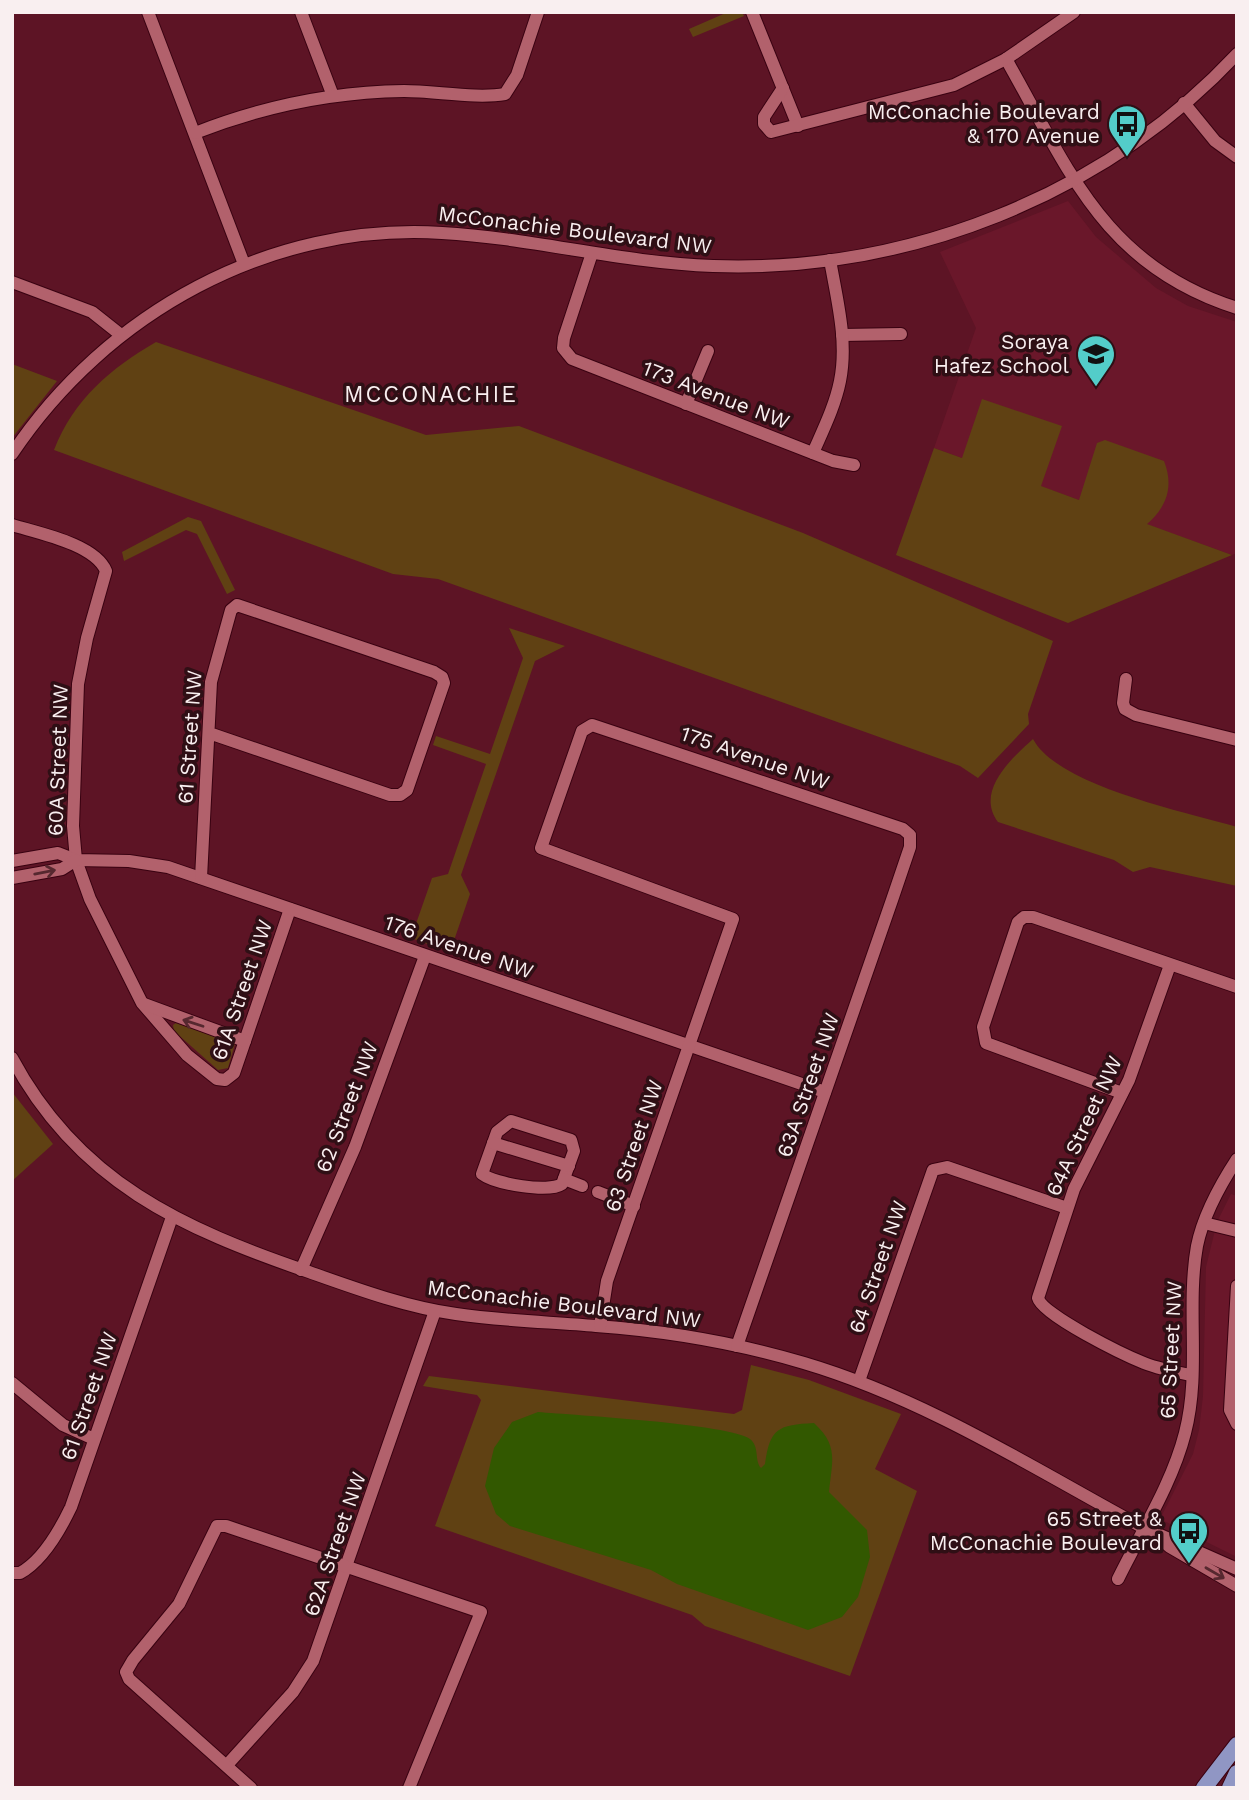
<svg xmlns="http://www.w3.org/2000/svg" width="1249" height="1800" font-family="'Work Sans',sans-serif">
	<style>
		.built { fill: #6a172a }
		.green { fill: #604113 }
		.water { fill: #325800 }
		.lines { fill: none; stroke-linecap: round; stroke-linejoin: round }
		.minor-casing { stroke: #390211; stroke-width: 14 }
		.major-casing { stroke: #390211; stroke-width: 18 }
		.minor { stroke: #b2616c; stroke-width: 12 }
		.major { stroke: #9096c4; stroke-width: 16 }
		.oneway { stroke: #56282f }
		.labels { text-anchor: middle; stroke-width: 7; stroke-linejoin: round; paint-order: stroke }
		.poi-label { font-size: 21px; fill: #f9eff0; stroke: #2f0f15; text-anchor: end }
		.street-label { font-size: 21px; fill: #f9eff0; stroke: #2f0f15 }
		.neighbourhood-label { font-size: 23px; letter-spacing: 2px; fill: #f9eff0; stroke: #2f0f15 }
	</style>
	<rect width="100%" height="100%" fill="#5d1425"/>
	<g class="built">
		<polygon points="1068,201 1096,237 1156,288 1188,306 1237,322 1237,553 1232,555 934,448 976,328 940,252"/>
		<polygon points="1231,1194 1237,1196 1237,1557 1160,1519 1193,1454 1199,1430 1203,1396 1206,1267 1217,1222"/>
	</g>
	<g class="green">
		<polygon points="728,12 742,12 744,16 693,37 689,29"/>
		<path d="M156,342L426,435L519,426L803,533L1053,641L1028,714L1029,724L978,778L960,766L438,579L393,574L54,450C74,399 111,368 156,342Z"/>
		<polygon points="12,364 57,381 12,438"/>
		<path d="M982,399L1062,426L1041,486L1079,500L1097,443L1105,440L1164,461C1174,486 1167,507 1147,524L1232,555L1068,623L896,555L934,448L962,458Z"/>
		<polygon points="188,517 201,521 235,590 227,594 197,534 186,530 124,561 122,552"/>
		<polygon points="509,628 565,646 535,661 461,875 470,894 450,952 411,938 432,878 448,874 486,764 433,745 436,736 490,754 523,658"/>
		<path d="M1033,739C1058,786 1186,812 1237,827V886L1150,867L1133,872L1114,860L998,822C975,791 1011,759 1033,739Z"/>
		<polygon points="176,1023 235,1044 228,1068 218,1070 174,1031 173,1025"/>
		<polygon points="12,1092 53,1144 12,1181"/>
		<polygon points="751,1365 809,1380 901,1414 875,1469 917,1491 850,1676 705,1626 692,1615 435,1526 481,1400 477,1395 423,1386 429,1376 734,1414 742,1410"/>
	</g>
	<path class="water" d="M538,1412C573,1415 731,1424 750,1439C760,1447 754,1460 761,1468L765,1464C770,1428 778,1425 814,1423C839,1446 832,1461 829,1492L867,1530L870,1557L858,1597L842,1617L808,1630L677,1584L651,1570L510,1526L496,1514L485,1486L494,1448L512,1422Z"/>
	<g class="lines">
		<defs>
			<g id="minor">
				<polyline points="148,12 244,264"/>
				<polyline points="301,12 333,96"/>
				<polyline points="752,12 798,126"/>
				<path d="M1006,59C1069,170 1104,266 1237,308"/>
				<polyline points="783,88 764,117 764,124 771,132 954,85 1006,59 1074,12"/>
				<polyline points="1184,103 1215,141 1237,157"/>
				<path d="M195,133C261,107 332,92 404,91C435,91 476,99 505,94L517,75L538,12"/>
				<polyline points="592,253 564,338 563,348 572,359 833,461 854,465"/>
				<polyline points="12,282 92,312 121,335"/>
				<polyline points="842,335 901,334"/>
				<polyline points="686,404 708,351"/>
				<path d="M813,453C823,430 835,406 840,381C848,341 837,300 830,260"/>
				<path d="M12,454C106,313 270,222 442,233C533,238 622,263 713,266C907,273 1104,196 1237,54"/>
				<path d="M12,525C38,533 95,544 106,571L87,638L78,684L73,826L76,860L90,899L142,1003L187,1055L217,1079L225,1080L234,1073L290,909"/>
				<polyline points="1126,679 1123,703 1125,709 1136,715 1237,740"/>
				<polyline points="12,861 58,853 76,860 129,861 168,867 825,1092"/>
				<polyline points="12,878 62,869 76,860"/>
				<polyline points="201,878 211,682 231,610 237,605 434,672 442,677 444,683 407,790 400,795 390,795 209,733"/>
				<path d="M1170,965L1129,1080L1074,1189L1038,1298C1042,1315 1124,1355 1144,1363C1159,1369 1175,1372 1191,1375"/>
				<polyline points="144,1004 245,1041"/>
				<path d="M12,1058C78,1182 183,1229 309,1272C357,1289 406,1307 456,1314C503,1321 550,1322 596,1326C666,1331 737,1343 804,1363C929,1400 1039,1472 1153,1533L1170,1547L1237,1586"/>
				<polyline points="1122,1093 986,1043 983,1027 1018,922 1024,917 1033,917 1237,987"/>
				<path d="M511,1121L571,1140L574,1151L562,1184C549,1193 495,1184 482,1174L497,1132Z"/>
				<polyline points="493,1143 569,1166"/>
				<polyline points="564,1179 582,1186"/>
				<polyline points="598,1192 634,1206"/>
				<polyline points="1204,1223 1237,1231"/>
				<polyline points="301,1270 355,1147 425,956"/>
				<polyline points="1237,1286 1230,1410 1237,1424"/>
				<polyline points="600,1326 607,1281 733,919 541,848 582,731 592,725 903,829 910,835 910,847 892,900 737,1346"/>
				<polyline points="859,1381 933,1170 947,1167 1067,1208"/>
				<polyline points="12,1383 63,1425 94,1439"/>
				<polyline points="1160,1535 1237,1569"/>
				<path d="M12,1573H20C42,1561 60,1530 71,1507L172,1217"/>
				<path d="M1118,1579C1141,1532 1172,1484 1185,1433C1201,1372 1186,1308 1197,1246C1203,1216 1220,1185 1237,1159"/>
				<polyline points="227,1765 293,1692 313,1661 435,1311"/>
				<polyline points="251,1788 129,1679 126,1672 133,1660 179,1604 217,1526 226,1526 481,1612 409,1788"/>
			</g>
			<g id="major">
				<polyline points="1204,1788 1237,1745"/>
				<polyline points="1230,1788 1237,1773"/>
			</g>
		</defs>
		<use href="#minor" class="minor-casing"/>
		<use href="#major" class="major-casing"/>
		<use href="#minor" class="minor"/>
		<use href="#major" class="major"/>
	</g>
	<defs><path id="oneway-shaft" d="M-6 0H5M1.5-3L5.5 0L1.5 3" fill="none" stroke-width="1.6" stroke-linecap="round" stroke-linejoin="round" transform="scale(1.75)"/></defs>
	<g class="oneway">
		<use href="#oneway-shaft" transform="translate(45 872) rotate(-11)"/>
		<use href="#oneway-shaft" transform="translate(193 1023) rotate(-162)"/>
		<use href="#oneway-shaft" transform="translate(1215 1573) rotate(30)"/>
	</g>
	<defs>
		<symbol id="bus-pin" viewBox="-11 -11 22 30"><path d="M0 17L-7.5 6A9.5 9.5 0 1 1 7.5 6Z" fill="#53cdc9" stroke="#2f0f15"/><path d="M-5-6H5V4H4V6H2V4H-2V6H-4V4H-5ZM-3.5-4V0h7V-4ZM-3.5 1.2v1.5H-2V1.2ZM2 1.2v1.5H3.5V1.2Z" fill="#111"/></symbol>
		<symbol id="school-pin" viewBox="-11 -11 22 30"><path d="M0 17L-7.5 6A9.5 9.5 0 1 1 7.5 6Z" fill="#53cdc9" stroke="#2f0f15"/><path d="M0-5L7-2L0 1L-7-2ZM-4 1L0 2.5L4 1V4Q0 6-4 4Z" fill="#111"/></symbol>
	</defs>
	<g fill-rule="evenodd">
		<use href="#bus-pin" x="1105" y="102" width="44" height="60"/>
		<use href="#school-pin" x="1074" y="332" width="44" height="60"/>
		<use href="#bus-pin" x="1167" y="1509" width="44" height="60"/>
	</g>
	<g class="labels">
		<g class="poi-label">
			<text x="1100" y="119">McConachie Boulevard<tspan x="1100" dy="24">&amp; 170 Avenue</tspan></text>
			<text x="1069" y="349">Soraya<tspan x="1069" dy="24">Hafez School</tspan></text>
			<text x="1162" y="1526">65 Street &amp;<tspan x="1162" dy="24">McConachie Boulevard</tspan></text>
		</g>
		<g class="street-label">
			<text transform="translate(575 230) rotate(7)" y="7">McConachie Boulevard NW</text>
			<text transform="translate(716 395) rotate(21)" y="7">173 Avenue NW</text>
			<text transform="translate(190 737) rotate(-86)" y="7">61 Street NW</text>
			<text transform="translate(755 758) rotate(19)" y="7">175 Avenue NW</text>
			<text transform="translate(58 760) rotate(-88)" y="7">60A Street NW</text>
			<text transform="translate(459 947) rotate(19)" y="7">176 Avenue NW</text>
			<text transform="translate(242 990) rotate(-71)" y="7">61A Street NW</text>
			<text transform="translate(808 1085) rotate(-71)" y="7">63A Street NW</text>
			<text transform="translate(347 1107) rotate(-69)" y="7">62 Street NW</text>
			<text transform="translate(1084 1126) rotate(-65)" y="7">64A Street NW</text>
			<text transform="translate(634 1146) rotate(-71)" y="7">63 Street NW</text>
			<text transform="translate(878 1267) rotate(-71)" y="7">64 Street NW</text>
			<text transform="translate(564 1304) rotate(7)" y="7">McConachie Boulevard NW</text>
			<text transform="translate(1171 1350) rotate(-87)" y="7">65 Street NW</text>
			<text transform="translate(89 1396) rotate(-71)" y="7">61 Street NW</text>
			<text transform="translate(335 1544) rotate(-71)" y="7">62A Street NW</text>
		</g>
		<g class="neighbourhood-label">
			<text x="431" y="402">MCCONACHIE</text>
		</g>
	</g>
	<rect width="1249" height="1800" fill="none" stroke="#f9eff0" stroke-width="28"/>
</svg>
